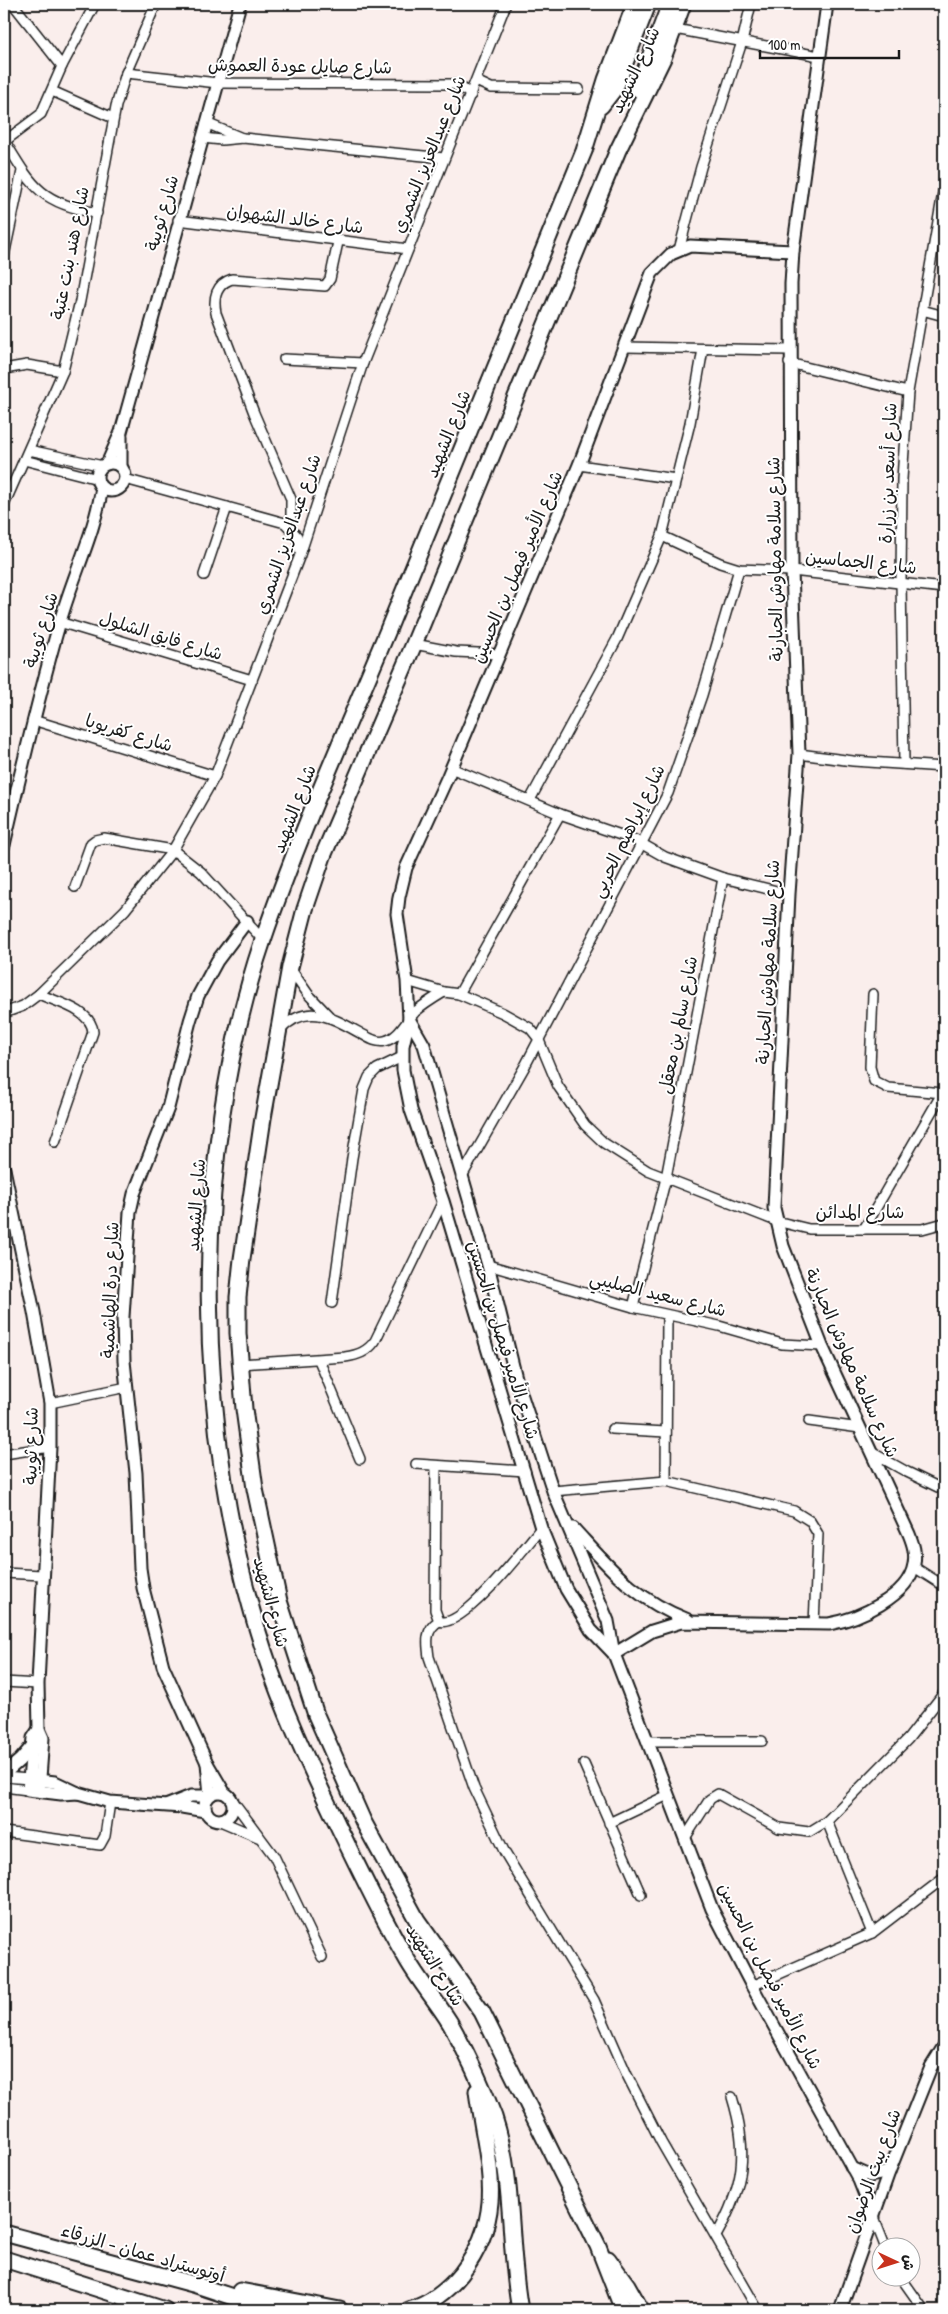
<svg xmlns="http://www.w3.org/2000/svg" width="948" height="2314" font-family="'Patrick Hand','Playpen Sans Arabic',sans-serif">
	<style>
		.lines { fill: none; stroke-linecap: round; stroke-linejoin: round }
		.minor-casing { stroke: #1c1c1c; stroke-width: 12 }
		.tertiary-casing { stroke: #1c1c1c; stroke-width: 15 }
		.trunk-casing { stroke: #1c1c1c; stroke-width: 19 }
		.minor { stroke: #fff; stroke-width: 9 }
		.tertiary { stroke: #fff; stroke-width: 11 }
		.trunk { stroke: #fff; stroke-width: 15 }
		.labels { text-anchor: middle; stroke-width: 4; stroke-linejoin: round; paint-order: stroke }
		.street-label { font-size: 18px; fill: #1c1c1c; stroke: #fff }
	</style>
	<rect width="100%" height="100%" fill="#faeeec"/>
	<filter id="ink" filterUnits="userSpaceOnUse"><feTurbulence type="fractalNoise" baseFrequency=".02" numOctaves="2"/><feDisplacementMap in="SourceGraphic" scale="10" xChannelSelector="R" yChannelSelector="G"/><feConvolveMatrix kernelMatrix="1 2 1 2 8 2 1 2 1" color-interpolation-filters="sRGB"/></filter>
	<g filter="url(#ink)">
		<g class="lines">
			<defs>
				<g id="minor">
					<polyline points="13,4 62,66"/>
					<polyline points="675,29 819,56"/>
					<polyline points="126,73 218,83 452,84 461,87 471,95"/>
					<polyline points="476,81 491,88 579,89"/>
					<polyline points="52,91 113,118"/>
					<polyline points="206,123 242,138"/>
					<polyline points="202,138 222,140 243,138 444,158"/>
					<path d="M4,140C32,186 40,203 97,213"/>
					<polyline points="5,141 41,114 62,66 95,4"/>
					<polyline points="178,220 408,249"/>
					<polyline points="679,250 701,167 742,42 751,4"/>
					<polyline points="4,256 22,171"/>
					<polyline points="922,310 944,316"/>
					<polyline points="625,347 789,350"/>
					<polyline points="284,359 363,363"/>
					<polyline points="789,363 908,392"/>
					<polyline points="4,369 27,365 63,371"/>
					<polyline points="29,450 103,466"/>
					<polyline points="24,460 98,479"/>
					<polyline points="579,465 676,479"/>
					<polyline points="125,479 285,523 297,536 300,551"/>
					<polyline points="4,505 63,371 80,301 116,106 126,73 156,4"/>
					<path d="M291,527V499L254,413L216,313C213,298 216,284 232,279L325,286L330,279L338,242"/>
					<polyline points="662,536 720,563 739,569 792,571 944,588"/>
					<polyline points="204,575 227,507"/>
					<polyline points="59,622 252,680"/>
					<polyline points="414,644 456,652 499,654"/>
					<polyline points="33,720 215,776"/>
					<polyline points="799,754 853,761 944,767"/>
					<polyline points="904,764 901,582 902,479 908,392 944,187"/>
					<polyline points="451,768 560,814 635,840 665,857 723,878 789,894"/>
					<polyline points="530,800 617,639 662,536 690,423 703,349"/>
					<polyline points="75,887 91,843 95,840 104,838 173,850 201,872 263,940"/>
					<polyline points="290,968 308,994 329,1016"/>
					<polyline points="407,981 444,992 459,994 503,1013 530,1028 538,1038 558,1086 585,1125 604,1143 648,1171 776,1221 809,1229 922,1229 944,1223"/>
					<path d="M39,994C56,1002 92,1010 93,1032L55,1142"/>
					<polyline points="459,994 560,814"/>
					<polyline points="873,994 870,1067 874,1081 888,1088 943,1093"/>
					<polyline points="4,1013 23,1006 39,994 125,910 173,850 215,776 300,555 363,363 506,4"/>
					<path d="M280,1030C307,1002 331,1017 360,1033C368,1037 375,1043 385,1041C399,1038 406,1021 415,1012C424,1004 434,998 444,992"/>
					<polyline points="461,1178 525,1066 668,793 702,695 739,569"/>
					<polyline points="864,1229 944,1090"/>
					<polyline points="944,1255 944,1268"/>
					<polyline points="488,1265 633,1307 719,1326 782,1344 822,1346"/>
					<polyline points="332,1303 352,1158 364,1089 369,1077 377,1069 402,1057"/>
					<polyline points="633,1307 666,1178 723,878"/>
					<polyline points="319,1360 360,1459"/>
					<path d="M240,1364L345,1357C358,1355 367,1352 375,1341L443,1201"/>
					<polyline points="50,1403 127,1387"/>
					<polyline points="809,1421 860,1428"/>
					<polyline points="612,1429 666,1432"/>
					<polyline points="871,1452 907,1472 944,1490"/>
					<polyline points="4,1454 50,1447"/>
					<polyline points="416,1464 525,1471"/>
					<path d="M436,1466L435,1610L439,1621C461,1631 526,1546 541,1528"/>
					<polyline points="666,1481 667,1315"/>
					<polyline points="553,1491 666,1481 794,1511 810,1521 818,1534 814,1624"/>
					<polyline points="914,1567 944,1586"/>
					<polyline points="4,1573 42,1575"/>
					<path d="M439,1621C425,1629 427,1643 429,1657L474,1788L505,1853L594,2000L627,2075L661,2142L758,2310"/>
					<polyline points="4,1682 38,1684"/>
					<polyline points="648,1741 762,1741"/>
					<polyline points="584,1764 641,1895"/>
					<polyline points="4,1777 29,1779"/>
					<polyline points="4,1787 28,1790"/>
					<polyline points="233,1801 274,1856 322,1957"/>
					<polyline points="218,1820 258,1837"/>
					<polyline points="827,1821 872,1933"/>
					<polyline points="609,1823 668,1795"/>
					<polyline points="4,1832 100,1845 105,1836 110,1802"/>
					<polyline points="685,1838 710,1799 718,1794 779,1828 809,1832 827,1821 908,1739 944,1693"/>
					<polyline points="752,1986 872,1933 944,1878"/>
					<polyline points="874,2218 885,2246"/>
					<path d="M716,2236C744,2187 749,2152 732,2097"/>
					<polyline points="900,2276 924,2310"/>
				</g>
				<g id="tertiary">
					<polyline points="121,436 121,466"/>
					<circle cx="111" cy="477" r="14"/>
					<polyline points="107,464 121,432 240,4"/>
					<path d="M4,845C21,771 38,698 59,625C72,578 94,535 102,488"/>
					<polyline points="409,1019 424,1045 488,1265 516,1378 553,1491 608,1621 614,1654 712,1909 752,1986 859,2180 874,2218"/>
					<polyline points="4,1169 34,1312 50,1403 50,1447 38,1684 39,1729 43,1738 39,1791"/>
					<path d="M573,1528C611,1569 634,1599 688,1620"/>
					<path d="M614,1654L652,1631L681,1622L829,1624C857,1619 909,1597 914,1564C916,1553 913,1544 909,1534L822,1346L783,1246L774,1208L789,894L799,754L792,571L791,284L793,251L827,4"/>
					<polyline points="614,1654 591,1630 566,1589 541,1528 443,1201 411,1110 403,1070 403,1046 409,1019 407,981 397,914 399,897 406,868 448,776 579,465 652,273 671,254 690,246 793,251"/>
					<polyline points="39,1729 33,1738 28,1790 61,1794 78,1793"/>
					<polyline points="207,1763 210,1795"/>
					<polyline points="4,1774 20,1760 32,1746"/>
					<polyline points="29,1779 55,1782 78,1793 110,1802 182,1807 205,1811"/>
					<circle cx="219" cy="1806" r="14"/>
					<polyline points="224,1792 207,1763 163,1666 143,1588 140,1568 136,1473 124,1361 123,1317 130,1212 134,1194 168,1108 190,1021 198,996 217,961 247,921"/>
					<polyline points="168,1805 191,1796 208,1796"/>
					<polyline points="852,2168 870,2176 889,2172"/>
					<polyline points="840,2310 889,2172 931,2067 944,2046"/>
				</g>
				<g id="trunk">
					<polyline points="638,89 670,4"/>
					<polyline points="601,106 615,88 648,4"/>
					<polyline points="4,2233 193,2284 272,2310"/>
					<polyline points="4,2259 165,2310"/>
					<polyline points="608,2259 627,2285 641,2310"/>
					<polyline points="240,2291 340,2310"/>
					<path d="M409,2310C429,2305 448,2290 461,2274C509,2212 486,2160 477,2091"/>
					<path d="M520,2310C508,2246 515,2180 494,2117C482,2085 467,2053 450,2023C436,2000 418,1980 405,1956C378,1910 355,1861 332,1813C307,1760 283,1709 265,1654C193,1435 189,1159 263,940C299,835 345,733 388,630C453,470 519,310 584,151L606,80L635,4"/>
					<polyline points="623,2310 598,2246 482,2012 417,1920 363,1821 316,1715 279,1601 255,1489 244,1409 238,1333 238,1297 242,1259 263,1118 290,967 305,909 323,856 414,644 618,150 663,58 683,4"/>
				</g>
			</defs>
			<use href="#minor" class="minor-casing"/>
			<use href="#tertiary" class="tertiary-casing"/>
			<use href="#trunk" class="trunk-casing"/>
			<use href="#minor" class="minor"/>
			<use href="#tertiary" class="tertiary"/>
			<use href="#trunk" class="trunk"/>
		</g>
	</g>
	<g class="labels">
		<g class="street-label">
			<text transform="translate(300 66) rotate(1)" y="6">شارع صايل عودة العموش</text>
			<text transform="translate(635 70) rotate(-65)" y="6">شارع الشهيد</text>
			<text transform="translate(429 154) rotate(-68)" y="6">شارع عبدالعزيز الشمري</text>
			<text transform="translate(162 213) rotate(-74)" y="6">شارع ثويبة</text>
			<text transform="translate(295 219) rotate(7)" y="6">شارع خالد الشهوان</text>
			<text transform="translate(70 253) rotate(-79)" y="6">شارع هند بنت عتبة</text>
			<text transform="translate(448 434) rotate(-68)" y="6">شارع الشهيد</text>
			<text transform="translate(888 473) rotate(-88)" y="6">شارع أسعد بن زرارة</text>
			<text transform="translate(288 534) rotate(-71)" y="6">شارع عبدالعزيز الشمري</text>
			<text transform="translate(775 559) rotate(-91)" y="6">شارع سلامة مهاوش الحبارنة</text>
			<text transform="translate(861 562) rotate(6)" y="6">شارع الجماسين</text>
			<text transform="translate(517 567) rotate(-67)" y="6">شارع الأمير فيصل بن الحسين</text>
			<text transform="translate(41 630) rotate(-73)" y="6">شارع ثويبة</text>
			<text transform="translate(161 636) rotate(17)" y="6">شارع فايق الشلول</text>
			<text transform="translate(129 733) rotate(17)" y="6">شارع كفريوبا</text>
			<text transform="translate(294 809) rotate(-69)" y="6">شارع الشهيد</text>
			<text transform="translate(628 831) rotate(-64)" y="6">شارع إبراهيم الحربي</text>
			<text transform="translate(768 962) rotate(-87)" y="6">شارع سلامة مهاوش الحبارنة</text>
			<text transform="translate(678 1025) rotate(-79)" y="6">شارع سالم بن معقل</text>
			<text transform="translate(196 1205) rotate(-86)" y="6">شارع الشهيد</text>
			<text x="860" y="1218">شارع المدائن</text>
			<text transform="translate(110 1290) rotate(-88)" y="6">شارع درة الهاشمية</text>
			<text transform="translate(658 1294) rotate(14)" y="6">شارع سعيد الصليبي</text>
			<text transform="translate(503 1340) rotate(73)" y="6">شارع الأمير فيصل بن الحسين</text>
			<text transform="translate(852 1363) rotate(66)" y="6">شارع سلامة مهاوش الحبارنة</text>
			<text transform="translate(31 1446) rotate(-89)" y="6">شارع ثويبة</text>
			<text transform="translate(271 1602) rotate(75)" y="6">شارع الشهيد</text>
			<text transform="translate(435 1965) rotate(58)" y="6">شارع الشهيد</text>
			<text transform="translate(770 1976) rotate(63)" y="6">شارع الأمير فيصل بن الحسين</text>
			<text transform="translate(873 2171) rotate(-70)" y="6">شارع بيت الرضوان</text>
			<text transform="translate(143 2253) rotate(16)" y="6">أوتوستراد عمان - الزرقاء</text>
		</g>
	</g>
	<rect width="948" height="2314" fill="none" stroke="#fff" stroke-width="20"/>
	<rect x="10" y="10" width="928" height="2294" fill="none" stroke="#1c1c1c" stroke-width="2" filter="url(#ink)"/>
	<g transform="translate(896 2262) rotate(94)"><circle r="24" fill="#ffffff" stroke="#a4a4a4"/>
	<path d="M0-4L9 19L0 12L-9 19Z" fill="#c8321e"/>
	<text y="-8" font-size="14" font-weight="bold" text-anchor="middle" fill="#1c1c1c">ش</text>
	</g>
	<path d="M760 50v8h139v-8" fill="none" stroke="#1c1c1c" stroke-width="2.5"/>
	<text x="768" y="50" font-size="15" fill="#1c1c1c" stroke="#ffffff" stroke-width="4" paint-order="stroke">100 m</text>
</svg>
